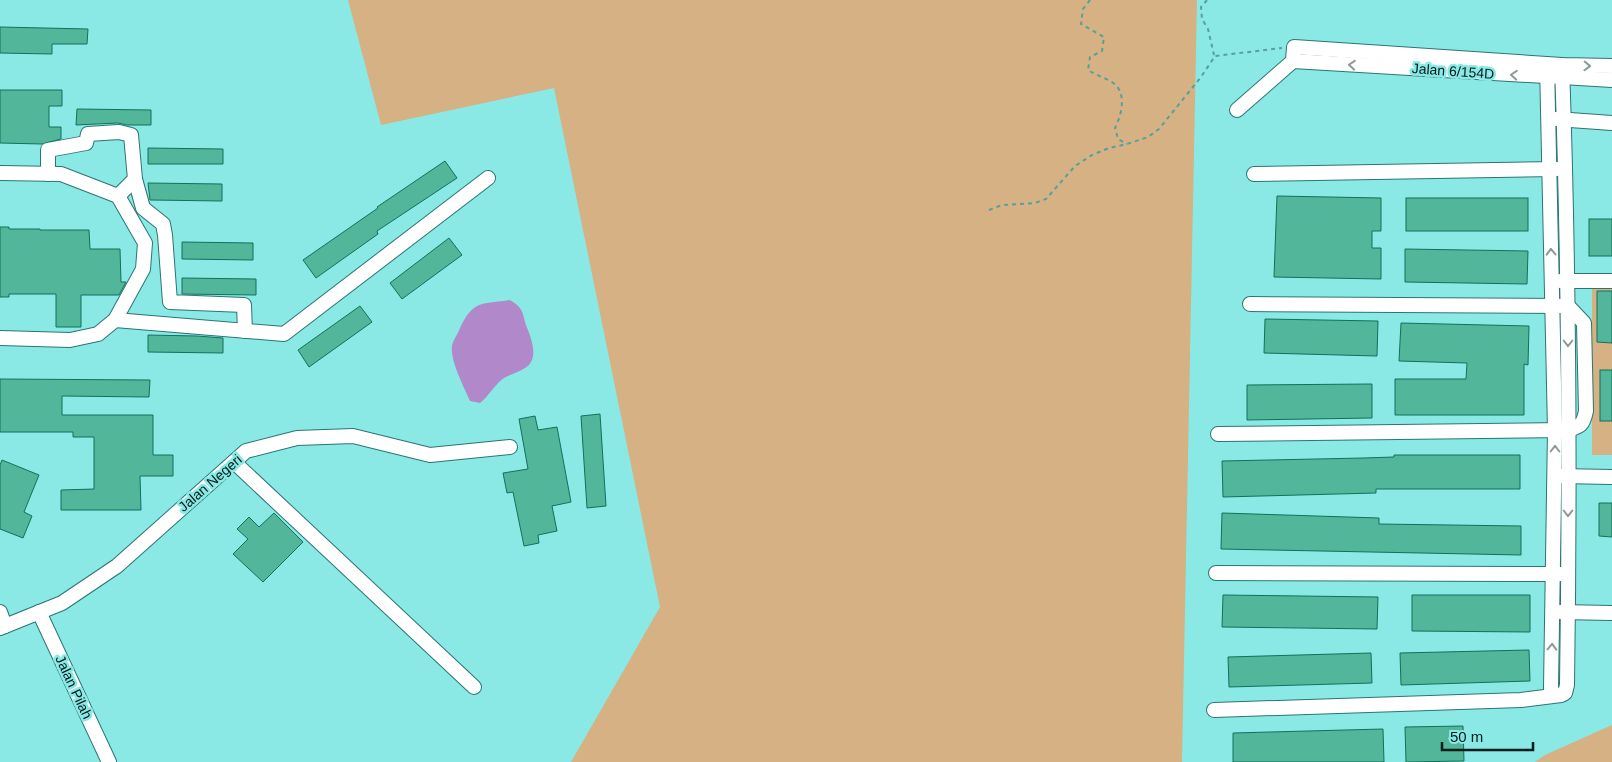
<svg xmlns="http://www.w3.org/2000/svg" width="1612" height="762" font-family="Arial,sans-serif">
	<style>
		.green { fill: #d6b183 }
		.water { fill: #b188c9 }
		.building { fill: #52b69b; stroke: #11715b }
		.lines { fill: none; stroke-linecap: round; stroke-linejoin: round }
		.minor-casing { stroke: #2b7573; stroke-width: 16 }
		.path { stroke: #589f9c; stroke-width: 2; stroke-dasharray: 4 4; stroke-linecap: butt }
		.minor { stroke: #fff; stroke-width: 14 }
		.oneway { stroke: #8c9998 }
		.labels { text-anchor: middle; stroke-width: 5; stroke-linejoin: round; paint-order: stroke }
		.street-label { font-size: 14px; fill: #001c1b; stroke: #8ae9e5 }
	</style>
	<rect width="100%" height="100%" fill="#8ae9e5"/>
	<g class="green">
		<polygon points="348,0 1197,0 1182,762 571,762 660,607 554,88 381,125"/>
		<rect x="1592" y="288" width="20" height="167"/>
		<polygon points="1612,725 1612,762 1535,762 1545,755"/>
	</g>
	<path class="water" d="M510,300C523,308 522,311 526,325C531,338 540,359 525,368C519,372 511,374 504,378C494,385 489,396 480,403L470,401C464,387 450,361 452,346C453,340 458,334 460,328C473,300 482,304 510,300Z"/>
	<g class="building">
		<polygon points="0,27 88,29 87,44 52,44 52,54 0,53"/>
		<polygon points="0,90 62,90 62,106 49,106 49,127 61,127 61,139 42,144 0,143"/>
		<polygon points="77,109 151,110 151,125 127,125 118,123 76,125"/>
		<polygon points="148,148 223,149 223,164 148,164"/>
		<polygon points="445,161 457,178 377,231 378,234 316,278 303,260 378,208 377,207"/>
		<polygon points="148,183 222,184 222,201 150,200"/>
		<polygon points="1277,196 1381,198 1381,231 1372,231 1372,248 1381,248 1381,279 1274,277"/>
		<rect x="1406" y="198" width="122" height="33"/>
		<rect x="1589" y="219" width="23" height="37"/>
		<polygon points="0,227 9,227 9,229 40,229 40,230 89,230 90,249 120,249 121,282 126,282 119,295 81,295 81,327 56,327 56,294 9,294 9,297 0,297"/>
		<polygon points="449,238 462,255 402,299 390,283"/>
		<polygon points="182,242 253,243 253,260 182,259"/>
		<polygon points="1405,249 1528,251 1527,284 1405,282"/>
		<polygon points="182,278 256,279 256,295 182,294"/>
		<polygon points="1597,291 1612,291 1612,343 1597,342"/>
		<polygon points="360,306 372,322 309,367 298,350"/>
		<polygon points="1265,319 1378,321 1377,356 1264,353"/>
		<polygon points="1401,323 1529,326 1528,365 1524,364 1524,415 1395,415 1395,379 1466,379 1467,363 1399,361"/>
		<polygon points="148,335 197,336 223,338 223,353 148,352"/>
		<rect x="1600" y="370" width="12" height="51"/>
		<polygon points="0,379 150,380 149,397 62,396 62,415 153,415 153,455 173,455 173,476 140,476 141,510 61,510 61,490 94,489 94,437 73,437 73,432 0,432"/>
		<polygon points="1372,384 1372,418 1247,420 1247,385"/>
		<polygon points="600,414 606,506 587,508 581,416"/>
		<polygon points="535,416 538,430 557,427 571,502 552,506 557,531 538,535 539,543 524,546 513,492 507,493 503,473 528,469 519,419"/>
		<polygon points="1394,455 1520,455 1520,489 1376,489 1376,493 1223,497 1222,461 1363,458 1394,457"/>
		<polygon points="2,460 39,475 24,512 32,516 23,538 0,529 0,465"/>
		<polygon points="1599,503 1612,503 1612,537 1599,536"/>
		<polygon points="274,513 303,542 263,582 233,554 248,539 237,529 249,517 259,527"/>
		<polygon points="1222,513 1379,518 1379,524 1521,526 1521,555 1221,549"/>
		<polygon points="1223,595 1378,597 1377,629 1222,627"/>
		<polygon points="1412,595 1530,595 1530,632 1412,631"/>
		<polygon points="1529,650 1530,681 1401,685 1400,653"/>
		<polygon points="1371,653 1372,683 1229,687 1228,657"/>
		<polygon points="1463,726 1464,761 1406,762 1405,727"/>
		<polygon points="1383,729 1384,762 1233,762 1233,733"/>
	</g>
	<g class="lines">
		<defs>
			<g id="minor">
				<polyline points="1293,61 1612,80"/>
				<polyline points="1547,64 1555,430 1551,688 1554,695"/>
				<polyline points="1237,110 1293,61 1294,47 1562,65 1612,66"/>
				<polyline points="1556,119 1612,123"/>
				<polyline points="0,173 61,174 118,196 145,243 143,269 115,320 98,334 70,340 0,338"/>
				<polyline points="48,174 48,150 86,143 88,134 119,132 131,135 135,179 118,196"/>
				<polyline points="1254,174 1557,169"/>
				<polyline points="135,179 143,208 163,224 165,235 170,302 244,305 245,331"/>
				<polyline points="1560,281 1612,281"/>
				<polyline points="115,320 284,334 488,178"/>
				<path d="M1218,434L1568,430C1581,426 1583,425 1586,411L1584,323L1568,306L1250,304"/>
				<polyline points="234,462 474,687"/>
				<polyline points="1560,476 1612,477"/>
				<polyline points="1216,573 1563,574"/>
				<polyline points="0,612 5,626"/>
				<polyline points="39,612 109,762"/>
				<polyline points="1560,612 1612,613"/>
				<polyline points="0,628 62,603 117,566 246,451 297,438 353,436 430,455 510,447"/>
				<path d="M1214,710L1521,700L1561,695L1565,693L1567,685C1570,478 1569,272 1562,65"/>
			</g>
		</defs>
		<use href="#minor" class="minor-casing"/>
		<g class="path">
			<path d="M1090,0L1083,9L1081,24L1104,37L1102,51L1090,57L1088,70C1096,75 1103,77 1110,81C1128,90 1122,114 1115,128L1118,139L1127,144"/>
			<polyline points="1207,0 1201,7 1202,19 1208,29 1214,55"/>
			<polyline points="989,210 1002,205 1035,203 1046,199 1075,166 1092,155 1109,148 1127,144 1148,137 1159,129 1201,77 1215,56 1282,48"/>
		</g>
		<use href="#minor" class="minor"/>
	</g>
	<defs><path id="oneway-chevron" d="M-2-3.5L2.5 0L-2 3.5" fill="none" stroke-width="1.6" stroke-linecap="round" stroke-linejoin="round" transform="scale(1.25)"/></defs>
	<g class="oneway">
		<use href="#oneway-chevron" transform="translate(1352 65) rotate(-176)"/>
		<use href="#oneway-chevron" transform="translate(1587 66) rotate(2)"/>
		<use href="#oneway-chevron" transform="translate(1514 75) rotate(-176)"/>
		<use href="#oneway-chevron" transform="translate(1551 252) rotate(-91)"/>
		<use href="#oneway-chevron" transform="translate(1568 343) rotate(90)"/>
		<use href="#oneway-chevron" transform="translate(1555 449) rotate(-90)"/>
		<use href="#oneway-chevron" transform="translate(1568 513) rotate(90)"/>
		<use href="#oneway-chevron" transform="translate(1552 647) rotate(-88)"/>
	</g>
	<g class="labels">
		<g class="street-label">
			<text transform="translate(1453 71) rotate(4)" y="5">Jalan 6/154D</text>
			<text transform="translate(210 483) rotate(-41)" y="5">Jalan Negeri</text>
			<text transform="translate(74 687) rotate(65)" y="5">Jalan Pilah</text>
		</g>
	</g>
	<path d="M1442 742v8h91v-8" fill="none" stroke="#001c1b" stroke-width="2.5"/>
	<text x="1450" y="742" font-size="15" fill="#001c1b" stroke="#8ae9e5" stroke-width="4" paint-order="stroke">50 m</text>
</svg>
